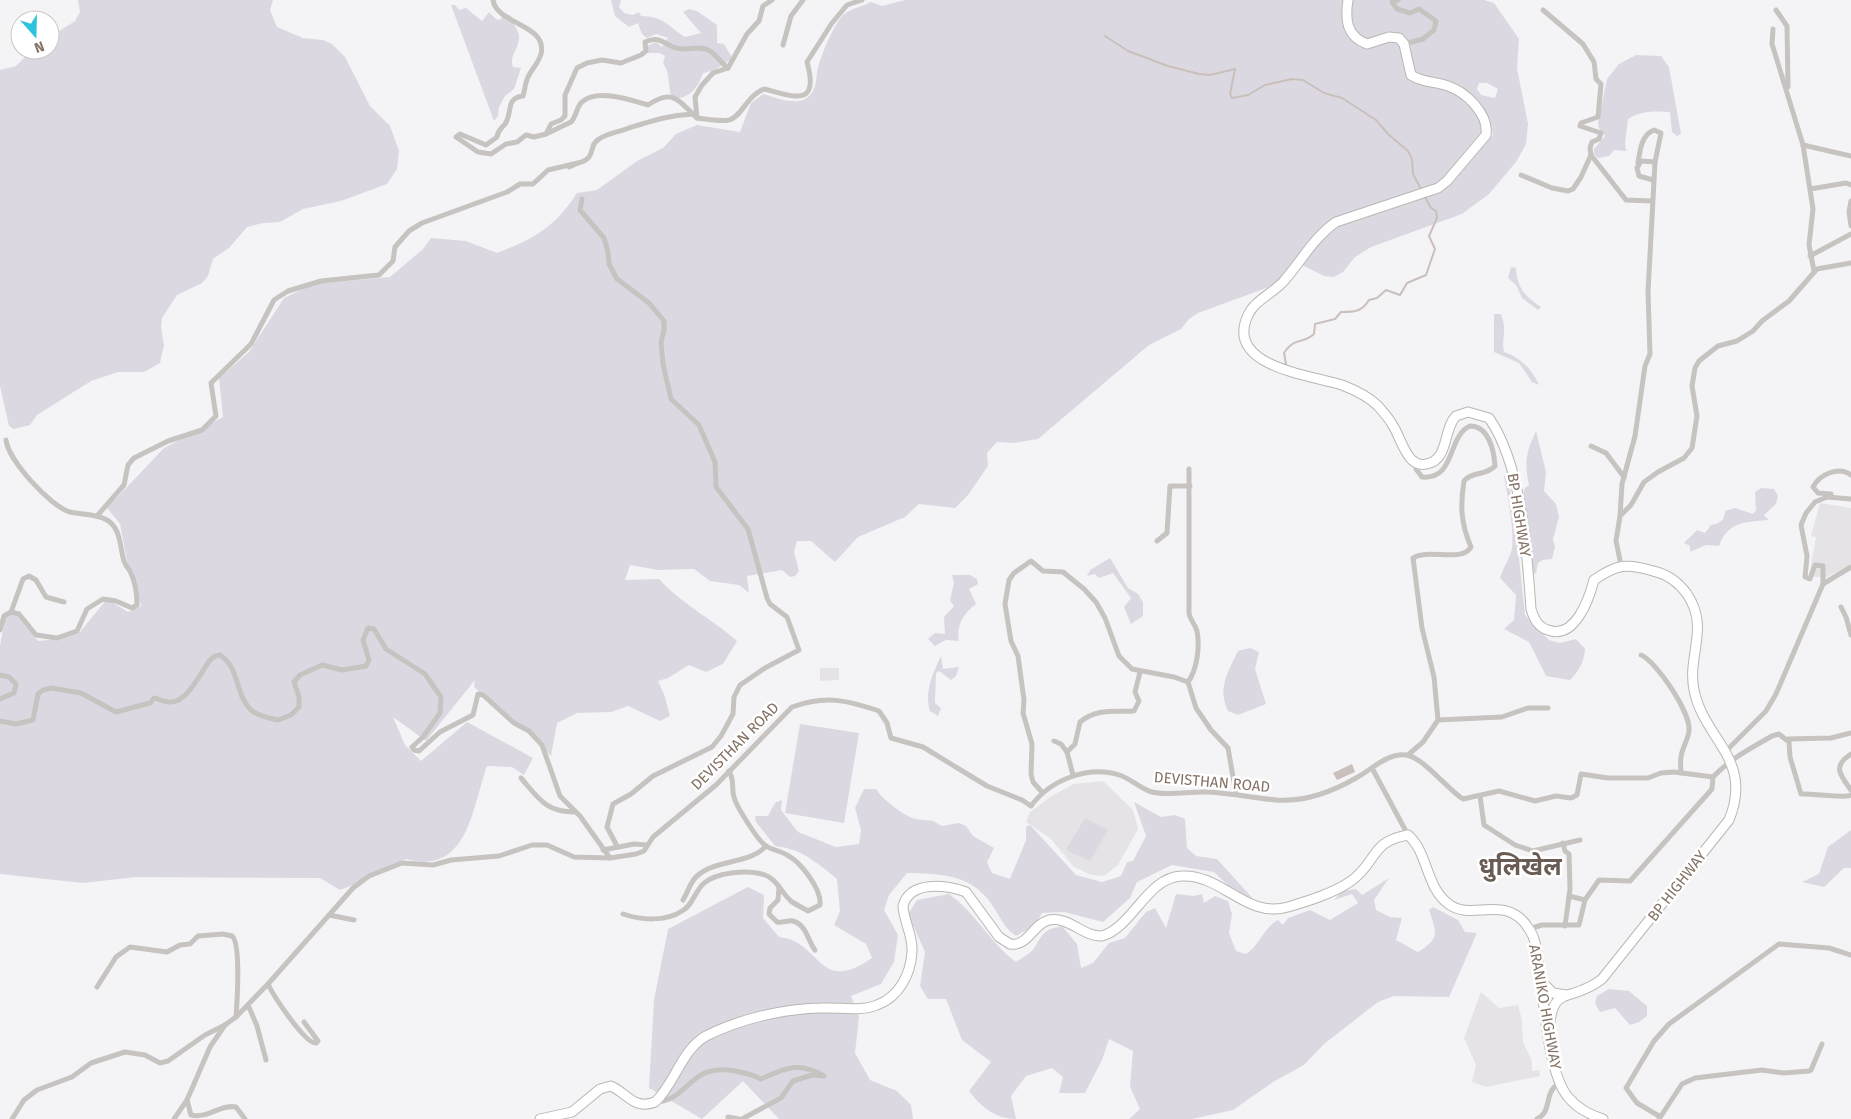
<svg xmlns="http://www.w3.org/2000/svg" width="1851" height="1119" font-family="'Fira Sans','Noto Sans Devanagari',sans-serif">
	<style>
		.built { fill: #e5e3e5 }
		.green { fill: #dcd8e1; fill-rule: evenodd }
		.water { fill: #cbbfbc }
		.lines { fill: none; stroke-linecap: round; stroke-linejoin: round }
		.stream { stroke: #cbbfbc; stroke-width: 2 }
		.highway-casing { stroke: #bab6b3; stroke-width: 11 }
		.street { stroke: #c7c3c0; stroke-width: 5 }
		.highway { stroke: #fff; stroke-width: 9 }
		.labels { text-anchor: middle; stroke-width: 5; stroke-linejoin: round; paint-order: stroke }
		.street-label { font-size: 15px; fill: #847266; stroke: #fff }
		.town-label { font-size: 25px; font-weight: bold; fill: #695c54; stroke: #fff }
	</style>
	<rect width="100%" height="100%" fill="#f4f4f7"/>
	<g class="built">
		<polygon points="1820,503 1851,508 1851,565 1825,578 1809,576 1816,537 1811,536"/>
		<polygon points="820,668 839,668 839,680 820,681"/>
		<polygon points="1103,781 1133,810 1138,829 1118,865 1104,876 1091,875 1074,867 1050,838 1026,822 1030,812 1053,795 1074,784"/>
		<polygon points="1481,992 1499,1008 1518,1005 1522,1020 1523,1042 1532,1061 1532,1071 1539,1070 1540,1076 1486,1087 1472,1082 1476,1065 1464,1038"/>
	</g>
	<g class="green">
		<polygon points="78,0 273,0 270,10 277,27 303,38 323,40 332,44 345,57 370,106 390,126 399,151 397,169 387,184 379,187 341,201 303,209 280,222 263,223 247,227 229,248 213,259 208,276 202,283 177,295 162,318 161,327 164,345 160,363 144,372 118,372 91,381 37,415 30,425 14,429 9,426 0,386 0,70 16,66 32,50 50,50 50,37 75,21 80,12"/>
		<path d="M611,0H621L619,7L624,13L633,15L639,12L641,16C666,17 667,26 685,37L701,33L683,12L689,9L697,11L717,25V43L724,44L731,56L730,60L715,70L703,73C698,87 690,100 672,98C667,86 671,74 663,63L665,56L659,53H645V47L656,42L662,47L668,38L656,34L647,38L642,34L638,23L629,27L615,16Z"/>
		<path d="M905,0H1484L1494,3L1519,39L1517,68L1528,124L1526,144L1516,162L1489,194L1462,214L1371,247L1355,257L1343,272L1334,277L1324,276L1300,264L1328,231L1338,224L1437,190L1493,135C1489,110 1480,103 1462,87L1456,93L1478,116L1483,134L1436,186L1334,220L1284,276L1272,286L1198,313L1189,319L1181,329L1149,345L1038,439L1013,443L997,442L987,453L988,466L968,495L955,508L919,504L905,517L858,537L835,562L811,541H797L794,552L799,571L795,576L790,577L782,570L747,576L749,593L739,585L710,581L694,569L658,570L630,565L625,580L659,579C683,605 711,618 737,641L723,664L706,672L689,665L668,678L658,681L664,694L670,716L660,721L628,706L611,712L577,713L557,723L551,756L526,730L474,687L475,680L426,741L393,717L405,745L421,761L467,722L533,758L524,775L512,767L487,766C472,808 468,876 406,859L366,880L340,890L320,878L136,877L83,883L0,874V646L5,619L11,614L19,617L38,641L59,639L80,632L107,599L128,612L141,606L127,561L120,524L107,508L164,448L223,417L219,378L249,352L284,298L313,284L390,277L423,249L431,238L466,241L497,253C534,239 555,227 577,193L597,190L637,161L663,148L676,134L697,125L740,132L751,103L763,94C781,99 807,111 815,86C817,80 816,73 818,67C823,51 832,28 843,15C850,9 863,6 871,2L882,6ZM1479,83H1487L1498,89L1495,98L1481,95L1477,89Z"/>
		<path d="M451,5H455L459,10L466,8L482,21L489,12L496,19L500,20L504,13L510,15C512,23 520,31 519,39C518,50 509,56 513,67L521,68L514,89L505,96L499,107L498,116L494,121Z"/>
		<path d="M1636,55L1661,56L1669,67L1681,134L1677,136L1672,132L1670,112C1654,111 1641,111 1628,119L1625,143L1626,151L1614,150L1609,156L1598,158L1594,154V149L1605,136L1599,128L1598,123L1607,79L1619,64Z"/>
		<path d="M1511,267L1516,268C1517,288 1525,296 1541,307L1538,310L1522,298L1516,285L1508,278Z"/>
		<path d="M1494,314H1501C1508,333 1501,335 1504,352C1520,357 1532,369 1539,385L1532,382L1519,363L1494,352Z"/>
		<path d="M1536,431L1546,472L1544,491L1556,504L1559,517L1553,539L1555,547L1552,559L1543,560L1538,563L1536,573L1532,574L1521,499L1525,488L1529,485C1524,461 1526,453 1536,431Z"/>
		<path d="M1504,476H1507L1514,511L1525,615L1549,640L1560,643L1576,639L1585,649C1584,662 1579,671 1570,680L1546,676L1529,642L1504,629L1514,620L1516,595L1500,578C1503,568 1509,559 1511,552C1516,538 1507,492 1504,476Z"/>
		<path d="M1761,488L1774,489L1778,496L1776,504L1764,515L1769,520C1746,522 1728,521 1719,546L1706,545L1690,552V546L1684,543L1697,530L1705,533L1711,525C1721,523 1724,521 1725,511L1735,508L1753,514L1756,510L1755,492Z"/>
		<polygon points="1110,558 1128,588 1138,594 1143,602 1143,616 1131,624 1124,607 1131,598 1113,573 1099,578 1095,574 1087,576 1090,570"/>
		<path d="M952,575H970L977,579L978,584L969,589L976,604C964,613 956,625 959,641L946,640L935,646L928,639L935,633L945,634L944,617L954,606L950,600L954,583Z"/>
		<path d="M1250,648L1259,652L1255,669L1266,704L1238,715L1228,711C1217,688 1228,672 1238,651Z"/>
		<path d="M941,656L943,669L959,667L956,676L951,680L939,671L936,673L935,703L941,708L938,716L930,711C924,692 933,673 941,656Z"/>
		<polygon points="800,724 859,733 844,823 785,813"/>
		<path d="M864,789H876C881,798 905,817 916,819C929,822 928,817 942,826L959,823L966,826L973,836L994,848L987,862L992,873L1010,879L1026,840V827L1030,825L1076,875L1102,882L1121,876L1127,862L1133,861L1146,836L1134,802L1161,817L1175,815L1185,819L1187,848L1196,856L1217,859L1257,903L1237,894L1214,872L1172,865L1137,882L1130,898L1103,922L1064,912L1042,913L1035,925L1016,936C1000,925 997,907 983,894C963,873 933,874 907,873L889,895L884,910L898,935L894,962L881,984L851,996L859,1017L855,1053L870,1080L897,1091L911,1105L913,1119H779L743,1081L702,1119L649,1088L654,1000L668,929L748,887L764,895L763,918L779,937C822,941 817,996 872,958L866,944L834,925L840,911L837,879C816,862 802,849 775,846L756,822L755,816H768L775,803L782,800L781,810L798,832L836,847L859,844L861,830L855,808Z"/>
		<polygon points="1085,818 1108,830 1090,861 1066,850"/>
		<polygon points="1851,830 1851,868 1844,868 1824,887 1802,882 1819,874 1828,847"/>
		<path d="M1389,878L1374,900L1376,910L1390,917L1402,918L1396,940L1418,952C1440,938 1437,934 1429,910L1433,907L1458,920L1465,932L1477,933L1449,997L1394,996L1378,1002L1324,1044L1304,1065L1273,1082L1233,1110L1192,1119H1129L1140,1109L1130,1087L1133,1051L1109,1039L1102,1060L1085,1093H1059L1063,1077L1052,1068L1026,1076L1011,1096L1016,1119C996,1119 981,1107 969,1091L991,1062L962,1040L946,999H928L920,986L925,952L908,914L917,900L949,894C976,913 990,943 1016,962C1021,958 1032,953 1035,947C1044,932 1044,930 1062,926L1077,944L1081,968L1093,963L1109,943L1125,938L1146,912L1155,908L1166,928L1176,894L1194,896L1202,894L1204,903L1215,896L1228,901L1232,914L1229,933L1236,951L1246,954C1260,945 1263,928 1278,920L1283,925L1288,918L1310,910L1330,920L1358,903L1352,894L1334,900L1342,891L1356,889L1362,895Z"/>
		<polygon points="1609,989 1629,991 1647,1006 1647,1016 1639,1022 1630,1025 1615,1008 1600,1012 1595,1003 1597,996"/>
	</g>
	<polygon class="water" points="1352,764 1355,772 1337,780 1333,773"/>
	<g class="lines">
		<g class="stream">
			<polyline points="1105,36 1128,51 1168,66 1199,74 1210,75 1235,69 1230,94 1232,98 1248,95 1265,85 1292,79 1303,80 1324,93 1342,98 1376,120 1388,134 1408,151 1412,159 1413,174 1422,191"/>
			<path d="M1286,364L1284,353C1295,336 1302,345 1314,334L1315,324L1335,319L1341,312C1354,312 1362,312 1369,300L1377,298L1386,290L1400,295L1407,283L1426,275L1435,249L1429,236L1437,218L1436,211L1431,208L1424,195"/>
		</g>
		<defs>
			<g id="highway">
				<path d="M1348,0C1345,19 1346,36 1367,44L1389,37L1399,38L1404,44L1411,75C1422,83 1435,81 1448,86C1466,92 1489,114 1486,135L1447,181L1438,188L1336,222C1313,238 1301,262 1283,282C1273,293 1254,301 1248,315C1224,367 1311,375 1342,385C1355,390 1368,396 1378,406C1383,412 1388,417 1392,424C1399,434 1403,452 1412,460C1416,464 1422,465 1426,464C1449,461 1443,429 1456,416L1468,412L1489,418C1522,465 1527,553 1531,609C1534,619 1538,627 1548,630C1575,640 1589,599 1594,580C1617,564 1627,563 1653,571C1667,574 1679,583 1687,594C1710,628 1687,655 1694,690C1704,740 1754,759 1729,820L1602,979C1569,1005 1551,981 1549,1035"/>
				<polyline points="1542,982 1553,993 1567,995"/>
				<path d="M540,1119L572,1112L600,1089L611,1086C628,1094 634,1110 655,1102C675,1084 681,1050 706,1036C739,1019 783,1009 820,1008C838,1007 860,1012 877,1005C899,997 911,974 912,951C913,936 904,922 903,906C910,880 946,885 966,892L999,937L1010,944C1028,947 1033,924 1049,920C1069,916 1083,937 1102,936C1133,927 1147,877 1182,876C1222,874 1246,919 1288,907C1308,901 1334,893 1351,881C1377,863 1370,841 1408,835C1429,853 1425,888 1450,905C1473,921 1507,893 1529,929C1537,940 1537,956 1539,969C1544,1002 1548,1073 1568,1097C1578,1109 1589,1114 1603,1119"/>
			</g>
		</defs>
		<use href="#highway" class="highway-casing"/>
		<g class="street">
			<path d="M493,0C497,25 548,24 541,54C539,62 532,69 528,77C525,83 525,90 523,96C505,98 513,113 505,124C501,129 498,130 497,137L486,145L460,134L456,137L478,152L491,154L506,144L517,142L526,135L534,137L546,134"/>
			<polyline points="1398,0 1392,2 1397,9 1410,13 1419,9 1436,21 1434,30 1423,39 1404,44"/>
			<polyline points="1543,10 1583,44 1594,62 1596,79 1601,84 1598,117 1581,123 1580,126 1601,133 1599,139 1592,142 1590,148 1591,155 1626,200 1652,201"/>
			<polyline points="1776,10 1787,26 1788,87"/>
			<polyline points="1773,29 1772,44 1803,145 1813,209 1809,245 1814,271"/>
			<polyline points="783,45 791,16 803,0"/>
			<path d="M728,68C721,63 715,53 708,50C700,46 690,49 681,49C665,48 663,34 645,42L646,51L641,55L621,63L602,60L587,63L577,68L565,95V116L561,120L551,124L546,134L571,122C577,116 576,107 582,102C597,88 631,100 648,105C673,88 678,100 697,118C707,119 719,122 729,120C741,118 747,95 764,89C793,96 820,109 807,62L832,23L847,5L862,0"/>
			<polyline points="697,118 695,97 702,85 713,73 728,68 747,34 759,21 763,6 772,0"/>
			<polyline points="1803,145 1851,156"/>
			<path d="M578,163C598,158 587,146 599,139C608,133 619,132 629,128C651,121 669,115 693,114"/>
			<path d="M1638,163C1640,151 1641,135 1654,130L1661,133L1655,162"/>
			<polyline points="1521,175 1552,188 1568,191 1573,189 1581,177 1591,155"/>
			<polyline points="1810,189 1846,183 1851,185"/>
			<polyline points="582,199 580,210 604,238 608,252 609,264 617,279 649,303 664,321 664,330 661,342 663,364 671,399 699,425 715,462 716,487 748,529 767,598 770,604 787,617 799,650 765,668 740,685 734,697 733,714 721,736 712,747 653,776 631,794 613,804 607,827 617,846"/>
			<polyline points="1851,201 1849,212 1851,226"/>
			<polyline points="1810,256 1851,234"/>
			<polyline points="1591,446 1606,453 1624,477"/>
			<path d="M1831,494L1818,493L1813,487C1820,474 1838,466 1851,475"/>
			<polyline points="97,516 124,485 128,465 134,458 168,441 202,430 216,416 211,383 251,344 274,300 288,291 321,281 379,275 393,261 395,247 409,231 422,223 507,192 520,184 533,184 548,170 578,163 569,167"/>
			<polyline points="1620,516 1622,484 1635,436 1645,366 1650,354 1648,292 1655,162 1641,161 1637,168 1639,176 1653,180"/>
			<polyline points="1157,541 1167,533 1170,486 1190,486"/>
			<polyline points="1621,565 1616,541 1620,516 1631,505 1644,482 1658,472 1684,458 1692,448 1697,416 1692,386 1695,368 1699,361 1718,346 1737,341 1753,331 1762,321 1789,301 1817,269 1851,263"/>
			<polyline points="1823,584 1823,566 1815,565 1810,579 1805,577 1807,556 1801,525 1806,513 1815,502 1827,497 1851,499"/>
			<polyline points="1841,607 1846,617 1851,635"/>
			<polyline points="11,612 23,579 29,576 36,580 46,597 64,602"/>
			<path d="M0,630L4,616L11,612L19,614L36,635L57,638L77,631L87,609L103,599L116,601L132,608L137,605C137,594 135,581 130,571C128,568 125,565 124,561C120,548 121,528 107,520C95,513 82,515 70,512C51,507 8,460 6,440"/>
			<path d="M1641,655C1657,662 1691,713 1689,731C1688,740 1682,748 1681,757C1680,762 1681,768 1681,773"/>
			<polyline points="0,675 9,677 16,684 14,693 0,699"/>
			<path d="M1188,682C1197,670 1200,647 1197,631C1195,624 1190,620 1189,613V469"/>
			<polyline points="1438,720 1502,717 1528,708 1548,708"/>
			<path d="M0,721L16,724L33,720L38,694L43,690L51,688L81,693L116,712L150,703L154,698C159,699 165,702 170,702C187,703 201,672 210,660L215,656L220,655C240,668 235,695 251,710C258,716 269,718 278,720L291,715L299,707V697L294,682L300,675L322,665L342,670L366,666L369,660L363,640L368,628L374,629L386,649L425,674L441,697L440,713L423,737L412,747L414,750L419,751L440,732L473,715L478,694L483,695L514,723L529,731L542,745L560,796L580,816L610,858L636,854L644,851L653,837L716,785L792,707C826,695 846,700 879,711L887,723L891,738L923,747L987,786L1022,800L1031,806C1050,780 1089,764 1122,776C1132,780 1141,789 1152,792C1166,796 1192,791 1208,792C1231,793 1254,798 1276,800C1304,802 1332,792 1356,778C1371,770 1387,753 1406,755C1423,757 1447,789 1463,799L1499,791L1535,801L1556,796L1571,798L1577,795L1581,774L1608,778H1648L1661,773L1674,772L1713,777"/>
			<polyline points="1788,739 1831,738 1851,733"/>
			<polyline points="1054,741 1061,744 1067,752"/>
			<polyline points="1726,751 1766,711 1776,694 1823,584 1851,567"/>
			<path d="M1851,754C1832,766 1840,775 1851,790"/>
			<path d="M1408,755L1423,742L1438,720L1434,677L1422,628L1413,558C1428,548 1462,563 1471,547C1461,524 1460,506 1464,481C1472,471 1486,476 1495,466C1494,451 1489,426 1470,426C1447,436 1456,480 1422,477L1416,469L1419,464"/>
			<polyline points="1372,768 1408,835"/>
			<path d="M1073,775L1067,752L1075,744L1080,722C1097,708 1114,712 1134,711L1139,701L1135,692L1140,672"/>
			<path d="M521,778C539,799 546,812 575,812"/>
			<polyline points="1042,792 1033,782 1031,774 1032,744 1023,713 1024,700 1018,656 1011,641 1005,604 1009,580 1014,573 1031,561 1043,571 1063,572 1084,589 1096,602 1105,618 1119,656 1132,669 1174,677 1188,682 1196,708 1211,730 1228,748 1236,794"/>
			<polyline points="1480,796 1484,825 1515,845 1533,851 1580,840"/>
			<polyline points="1563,843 1565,851 1569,854 1570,889 1565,926"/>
			<polyline points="603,850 634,844 647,845"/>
			<path d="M779,887L778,900L770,908L769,914L777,922C782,923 789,920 793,921C807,925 808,942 815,950"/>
			<polyline points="1569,896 1585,900"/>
			<path d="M683,900C688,892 690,882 697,876C716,859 751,864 766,846"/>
			<path d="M623,914C640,920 666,922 682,911C692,906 695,892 703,884C716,872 749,869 765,875C777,879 782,894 792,902C797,905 803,908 808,911L820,905C822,890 801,862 787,855C781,851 772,850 766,846C758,841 736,806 734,797C731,787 735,781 729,771"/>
			<polyline points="329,915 354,920"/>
			<path d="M1529,929L1542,925H1579L1585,900L1599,880L1630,881L1712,789L1713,777C1730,759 1751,748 1772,736L1779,734L1789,742L1790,757L1801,794C1813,793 1843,799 1851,795"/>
			<path d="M268,984C273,995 305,1044 316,1043L318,1041L304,1022"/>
			<path d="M97,987L116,957L130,947L167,952L180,945L190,944L198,936L223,934L232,936C241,943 237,1003 236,1017"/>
			<polyline points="248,1005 257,1026 266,1060"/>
			<path d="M187,1100L191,1115C208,1119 220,1104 236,1107L245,1119"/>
			<path d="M655,1102C689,1102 688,1062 735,1071C744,1073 752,1074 761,1079C786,1068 799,1061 824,1076L812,1075L793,1081L781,1098L742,1119"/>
			<polyline points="1659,1116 1637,1103 1626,1088 1654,1041 1669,1024 1779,944 1829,948 1851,955"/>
			<polyline points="12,1119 24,1100 37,1090 72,1077 91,1063 125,1052 145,1055 160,1063 168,1061 205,1035 225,1025 236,1017 268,984 353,888 369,876 402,863 433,865 451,860 499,856 532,845 547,845 574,857 610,858"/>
			<polyline points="174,1119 187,1100 210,1047 225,1025"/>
			<polyline points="728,1119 728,1117 739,1119"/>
			<path d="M1537,1119C1553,1111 1543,1093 1559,1083"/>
			<polyline points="1659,1119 1682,1084 1695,1078 1762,1070 1784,1073 1809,1071 1811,1070 1822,1044"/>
		</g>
		<use href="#highway" class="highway"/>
	</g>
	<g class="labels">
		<g class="street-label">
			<text transform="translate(1519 515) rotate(81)" y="5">BP HIGHWAY</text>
			<text transform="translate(735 746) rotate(-45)" y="5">DEVISTHAN ROAD</text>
			<text transform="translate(1212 782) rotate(5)" y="5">DEVISTHAN ROAD</text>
			<text transform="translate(1677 886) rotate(-52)" y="5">BP HIGHWAY</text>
			<text transform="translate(1545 1007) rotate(80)" y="5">ARANIKO HIGHWAY</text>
		</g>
		<g class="town-label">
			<text x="1520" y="875">धुलिखेल</text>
		</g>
	</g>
	<g transform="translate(35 35) rotate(160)"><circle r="24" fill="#ffffff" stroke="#cec7c2"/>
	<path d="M0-4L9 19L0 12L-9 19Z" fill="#2bc3e0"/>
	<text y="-8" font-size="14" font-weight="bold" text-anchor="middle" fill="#847266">N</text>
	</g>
</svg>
